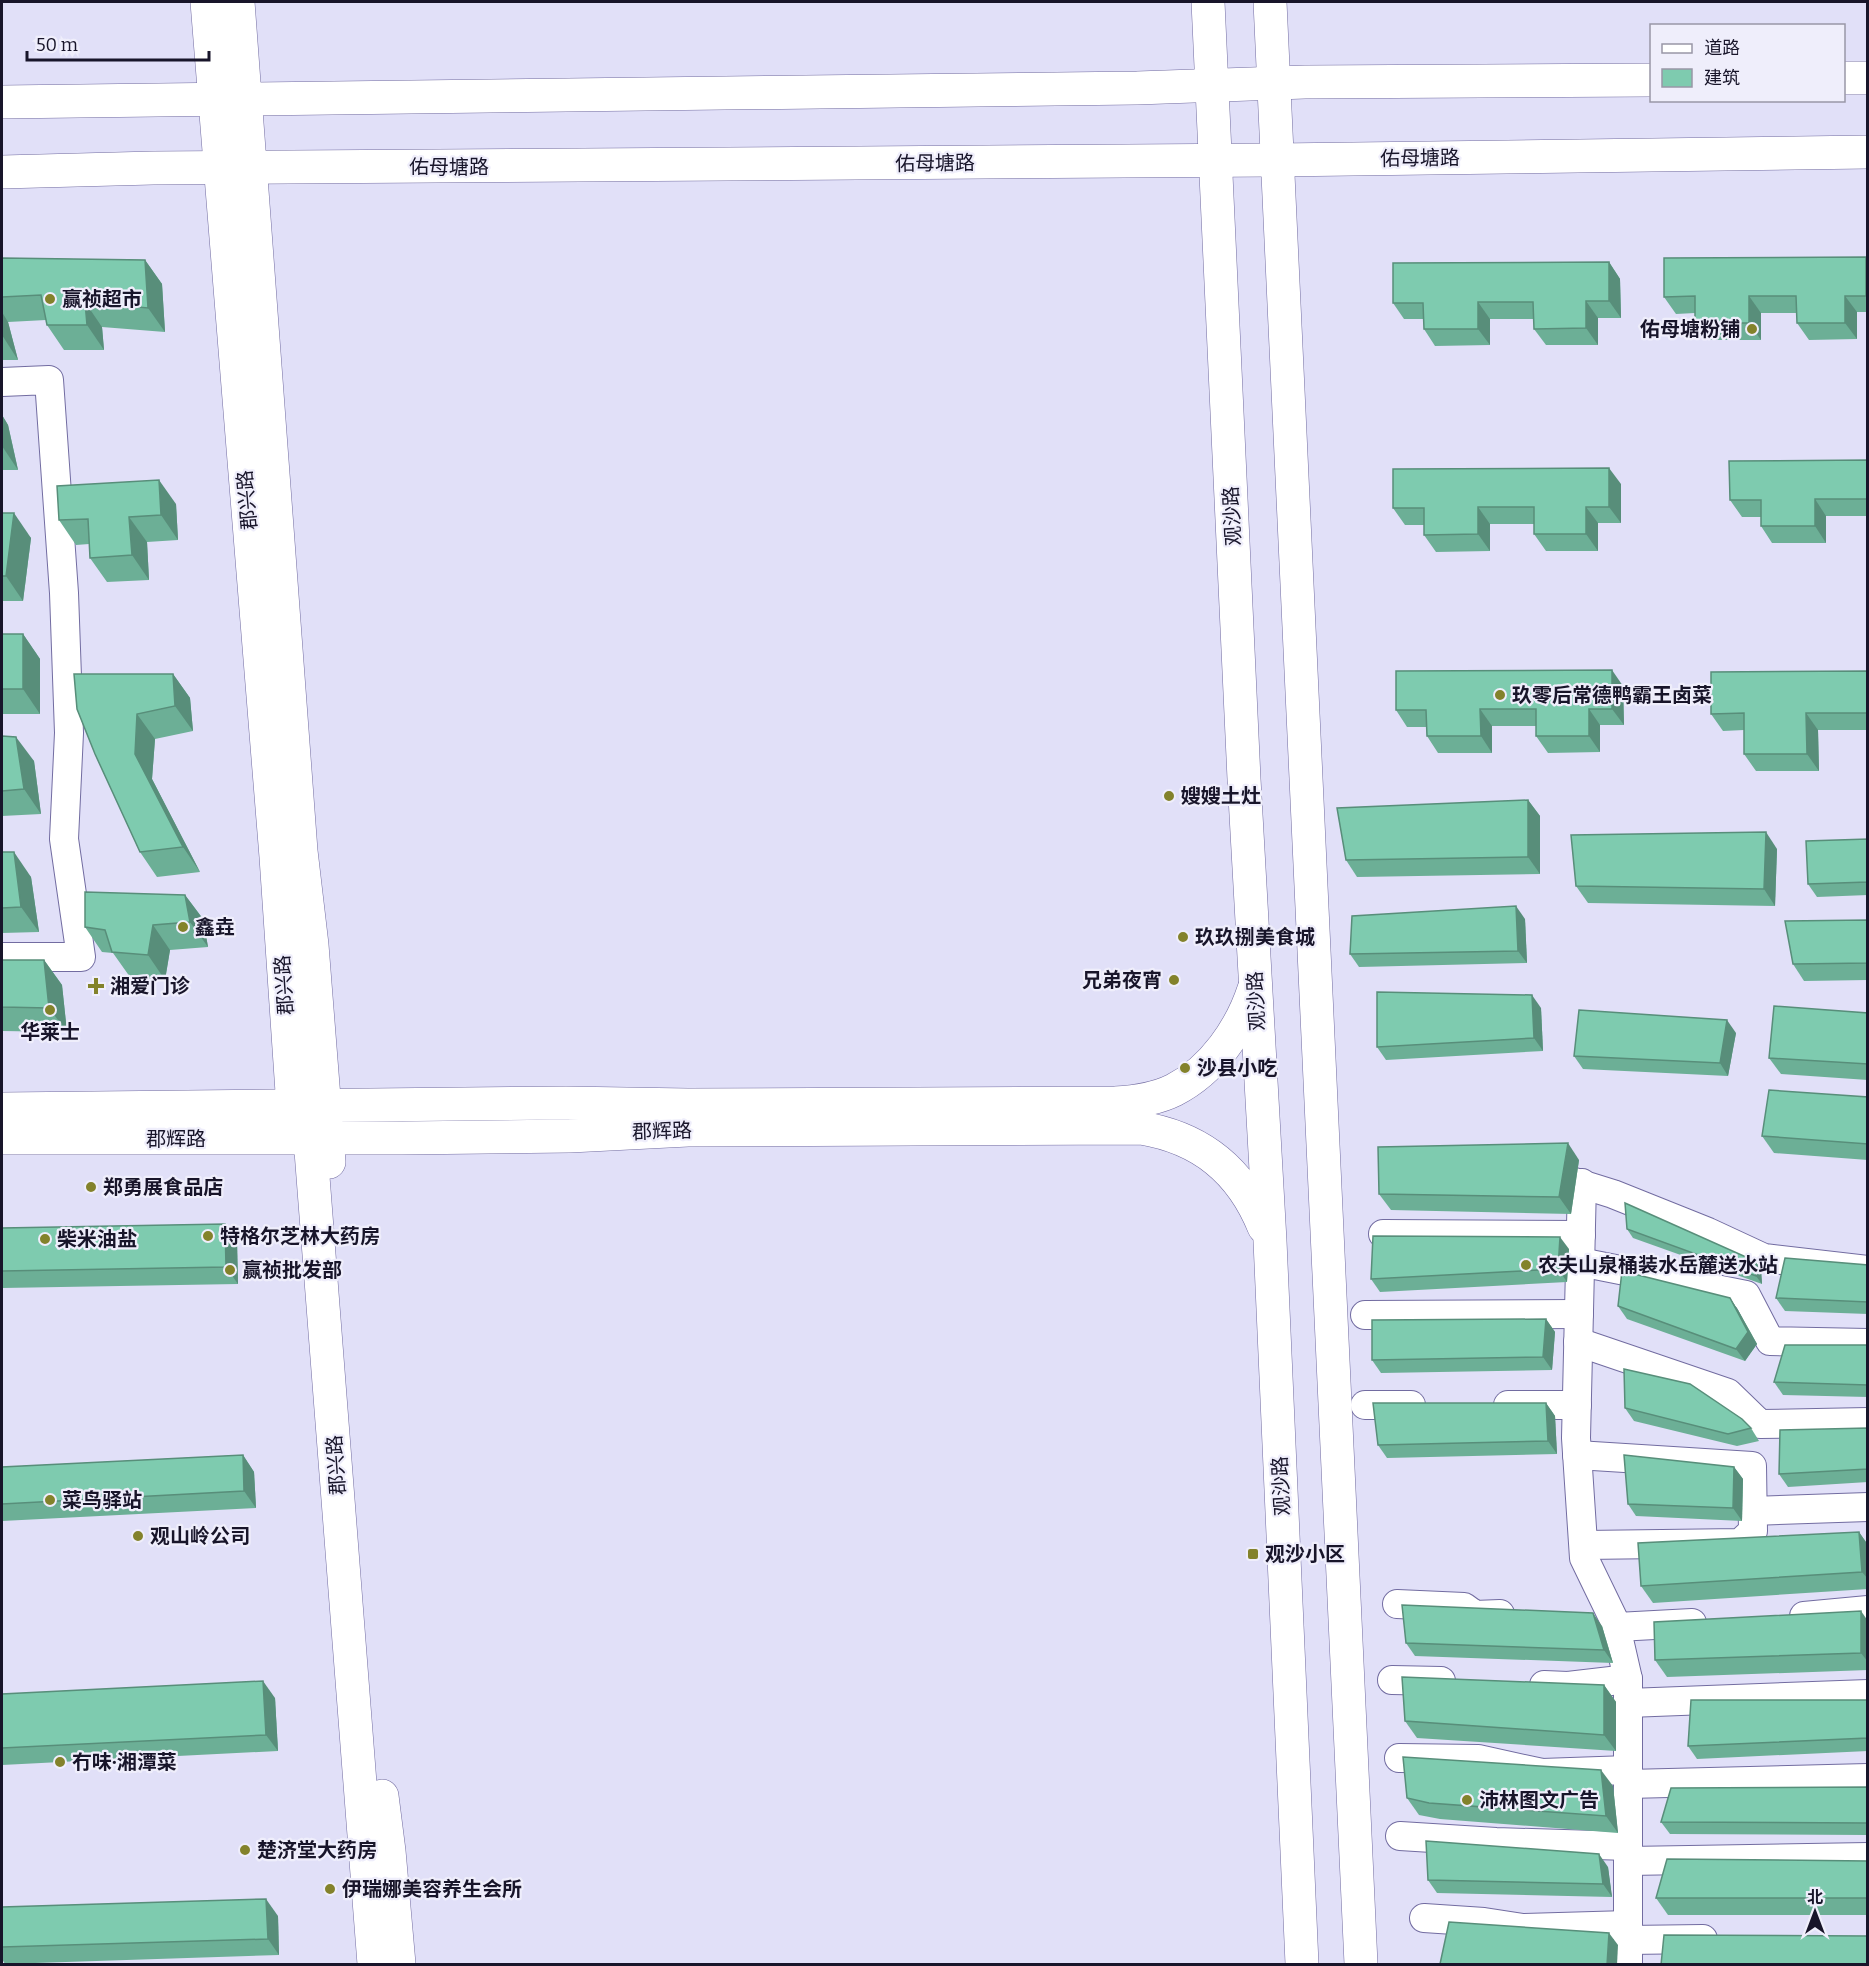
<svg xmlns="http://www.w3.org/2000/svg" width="1869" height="1966" font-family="Bitter,'Noto Sans SC',serif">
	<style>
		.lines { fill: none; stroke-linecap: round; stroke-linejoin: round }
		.minor-casing { stroke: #726ca1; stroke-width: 30 }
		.secondary-casing { stroke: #726ca1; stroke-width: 34 }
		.primary-casing { stroke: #726ca1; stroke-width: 34 }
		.minor { stroke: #fff; stroke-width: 28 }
		.secondary { stroke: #fff; stroke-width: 33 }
		.primary { stroke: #fff; stroke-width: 33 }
		.wall { fill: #6caf96 }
		.shaded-wall { fill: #588e7a }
		.building { fill: #7ecbaf; stroke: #588e7a; stroke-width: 1.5 }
		.poi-dot { fill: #83822b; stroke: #efeefb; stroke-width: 2 }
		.labels { text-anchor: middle; stroke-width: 4.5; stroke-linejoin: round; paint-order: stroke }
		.street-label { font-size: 20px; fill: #18152a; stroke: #efeefb }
		.poi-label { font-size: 20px; font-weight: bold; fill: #18152a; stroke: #efeefb; text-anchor: start }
	</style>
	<rect width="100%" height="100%" fill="#e1e0f8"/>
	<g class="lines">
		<defs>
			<g id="minor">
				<polyline points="2,382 49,380 64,593 69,733 64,839 81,957 2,957"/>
				<polyline points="1565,1179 1613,1194 1708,1232 1764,1258 1868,1270"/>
				<polyline points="1582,1183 1576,1438 1584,1558 1615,1622 1628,1679 1628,1964"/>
				<polyline points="1383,1234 1581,1235"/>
				<polyline points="1580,1262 1746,1295 1770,1341 1868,1343"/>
				<polyline points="1365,1315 1579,1314"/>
				<polyline points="1578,1342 1728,1393 1760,1424 1868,1422"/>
				<polyline points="1365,1405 1411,1405"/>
				<polyline points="1508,1405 1577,1405"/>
				<polyline points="1577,1455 1752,1466 1753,1531 1740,1543 1584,1545"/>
				<polyline points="1752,1511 1868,1507"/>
				<polyline points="1397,1604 1464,1607 1475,1615 1500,1614"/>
				<polyline points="1804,1616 1868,1610"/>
				<polyline points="1617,1627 1692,1623"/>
				<polyline points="1392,1680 1441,1681"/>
				<polyline points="1544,1685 1568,1686 1628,1679"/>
				<polyline points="1628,1703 1868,1694"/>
				<polyline points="1399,1758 1478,1759 1542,1773 1628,1770"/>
				<polyline points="1628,1784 1868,1778"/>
				<polyline points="1400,1836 1496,1842 1628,1846"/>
				<polyline points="1628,1861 1868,1857"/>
				<polyline points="1424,1918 1484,1922 1523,1928 1628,1925"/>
				<polyline points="1628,1940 1703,1939"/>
			</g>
			<g id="secondary">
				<polyline points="207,2 276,857 293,1107 310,1138 374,1964"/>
				<polyline points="238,2 301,851 312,945 329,1162"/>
				<polyline points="1208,2 1244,779 1270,1241 1302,1964"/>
				<polyline points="1270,2 1361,1964"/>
				<path d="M2,1109L566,1103L688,1105L1115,1103C1135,1102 1156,1099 1174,1090C1213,1070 1241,1029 1254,989"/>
				<path d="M2,1138H402L570,1136L688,1130L1141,1128C1201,1138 1241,1170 1264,1227"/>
				<polyline points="382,1796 389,1851 399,1964"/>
			</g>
			<g id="primary">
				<polyline points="1844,78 1868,78"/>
				<polyline points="2,102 1137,88 1305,82 1652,80"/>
				<polyline points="2,172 153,168 1277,160 1868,152"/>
			</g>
		</defs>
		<use href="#minor" class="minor-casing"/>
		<use href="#secondary" class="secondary-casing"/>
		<use href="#primary" class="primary-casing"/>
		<use href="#minor" class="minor"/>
		<use href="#secondary" class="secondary"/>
		<use href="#primary" class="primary"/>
	</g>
	<g class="wall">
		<polygon points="2,258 145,260 162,284 165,332 102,327 104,350 64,350 47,325 46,320 8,322 18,360 2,360"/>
		<polygon points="1868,259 1868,312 1857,312 1857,339 1809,340 1797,323 1797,313 1761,313 1761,340 1707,340 1695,323 1695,313 1676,314 1664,297"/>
		<polygon points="1609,262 1620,279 1621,318 1598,318 1598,345 1546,345 1534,329 1534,319 1490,319 1490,345 1435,346 1424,329 1424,319 1404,319 1393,303"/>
		<polygon points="2,415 8,425 18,470 2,470"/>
		<polygon points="1868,460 1868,516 1826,516 1826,543 1772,543 1761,526 1761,517 1742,517 1730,500"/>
		<polygon points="1621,484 1621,523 1598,523 1598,551 1546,551 1534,534 1534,524 1490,524 1490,551 1436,552 1424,535 1424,525 1405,525 1393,508"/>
		<polygon points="176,504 178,540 147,542 149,580 107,582 90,558 89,544 76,545 59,520"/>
		<polygon points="2,513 31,538 23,601 2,601"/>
		<polygon points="2,634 23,634 40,659 40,714 2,714"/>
		<polygon points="1868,671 1868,730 1818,730 1819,771 1756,771 1744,754 1744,730 1723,731 1711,714"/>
		<polygon points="173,674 190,698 193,731 155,739 152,779 200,872 157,877 140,852 95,754"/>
		<polygon points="1623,686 1624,725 1600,725 1600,752 1548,753 1536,736 1536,726 1492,726 1492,753 1438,753 1427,736 1426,727 1407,727 1396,710"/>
		<polygon points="2,736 34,761 41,814 2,816"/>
		<polygon points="1528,800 1540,816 1540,874 1357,877 1346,860"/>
		<polygon points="1868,839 1868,895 1817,897 1808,884"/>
		<polygon points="1777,849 1775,906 1588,903 1576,886"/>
		<polygon points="2,852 31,877 39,932 2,933"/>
		<polygon points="185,895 203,919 208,947 170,950 165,980 130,977 113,953 102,952 85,927"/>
		<polygon points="1525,919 1527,963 1359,967 1350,954"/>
		<polygon points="1868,920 1868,980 1804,981 1793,964"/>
		<polygon points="2,960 44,960 62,985 67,1032 2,1031"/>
		<polygon points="1541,1008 1543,1051 1386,1060 1377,1047"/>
		<polygon points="1868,1013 1868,1080 1781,1074 1769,1058"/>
		<polygon points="1736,1033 1728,1076 1583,1069 1574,1056"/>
		<polygon points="1868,1097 1868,1160 1774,1153 1762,1136"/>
		<polygon points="1579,1160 1571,1214 1391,1210 1379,1194"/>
		<polygon points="225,1224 237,1241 238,1284 2,1288 2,1228"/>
		<polygon points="1627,1229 1755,1261 1761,1269 1762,1284 1633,1238"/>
		<polygon points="1569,1249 1567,1282 1380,1292 1371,1279"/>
		<polygon points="1868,1265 1868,1314 1785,1311 1776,1298"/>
		<polygon points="1730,1298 1738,1310 1757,1344 1745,1361 1627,1319 1618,1306"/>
		<polygon points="1546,1319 1555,1332 1552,1370 1381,1373 1372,1360"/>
		<polygon points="1868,1345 1868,1397 1783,1395 1774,1382"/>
		<polygon points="1546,1403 1555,1416 1557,1454 1387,1458 1378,1445"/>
		<polygon points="1625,1408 1751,1428 1759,1441 1737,1446 1634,1421"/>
		<polygon points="1868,1428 1868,1482 1788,1487 1779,1474"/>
		<polygon points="243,1455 254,1472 256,1508 2,1521 2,1467"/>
		<polygon points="1734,1467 1743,1479 1742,1521 1636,1516 1628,1504"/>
		<polygon points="1859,1532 1868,1545 1868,1589 1653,1603 1641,1586"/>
		<polygon points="1868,1621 1868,1670 1667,1677 1655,1660"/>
		<polygon points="1602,1626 1613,1663 1415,1656 1406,1643"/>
		<polygon points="1604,1685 1616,1702 1616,1751 1417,1738 1405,1721"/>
		<polygon points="2,1694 275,1698 278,1751 2,1765"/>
		<polygon points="1868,1700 1868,1751 1697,1759 1688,1746"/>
		<polygon points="1613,1786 1618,1833 1440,1819 1419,1815 1407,1798"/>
		<polygon points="1868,1787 1868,1835 1670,1834 1661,1822"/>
		<polygon points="1868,1861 1868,1915 1668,1915 1656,1898"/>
		<polygon points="1608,1867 1612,1897 1437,1893 1428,1880"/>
		<polygon points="2,1907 278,1916 279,1955 5,1964 2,1959"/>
	</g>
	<g class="shaded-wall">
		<polygon points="1866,257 1868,259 1868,297 1866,296"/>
		<polygon points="145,260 162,284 165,332 148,308"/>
		<polygon points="1609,262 1620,279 1621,318 1609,301"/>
		<polygon points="1749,296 1761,313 1761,340 1749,323"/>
		<polygon points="1845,296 1857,312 1857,339 1845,323"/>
		<polygon points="1586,301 1598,318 1598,345 1586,328"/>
		<polygon points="85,302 102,327 104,350 87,325"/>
		<polygon points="1478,302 1490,319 1490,345 1478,329"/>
		<polygon points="2,312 8,322 18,360 2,335"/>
		<polygon points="2,415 8,425 18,470 2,446"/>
		<polygon points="1609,468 1621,484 1621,523 1609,507"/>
		<polygon points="159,480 176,504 178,540 161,515"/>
		<polygon points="1815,499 1826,516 1826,543 1815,526"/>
		<polygon points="1478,507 1490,524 1490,551 1478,534"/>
		<polygon points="1586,507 1598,523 1598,551 1586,534"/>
		<polygon points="14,513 31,538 23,601 6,576"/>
		<polygon points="129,517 147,542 149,580 132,555"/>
		<polygon points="23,634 40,659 40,714 23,689"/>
		<polygon points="1612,670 1623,686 1624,725 1612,709"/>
		<polygon points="173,674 190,698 193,731 175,706"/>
		<polygon points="1480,709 1492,726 1492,753 1481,736"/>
		<polygon points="1589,709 1600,725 1600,752 1589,736"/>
		<polygon points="1806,713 1818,730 1819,771 1807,754"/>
		<polygon points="137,714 155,739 152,779 200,872 183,847 135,754"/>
		<polygon points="16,737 34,761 41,814 24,789"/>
		<polygon points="1528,800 1540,816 1540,874 1528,857"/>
		<polygon points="1766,832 1777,849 1775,906 1764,889"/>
		<polygon points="14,852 31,877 39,932 21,907"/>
		<polygon points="185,895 203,919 208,947 190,922"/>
		<polygon points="1516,906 1525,919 1527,963 1518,951"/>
		<polygon points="153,925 170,950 165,980 148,955"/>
		<polygon points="44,960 62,985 67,1032 49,1008"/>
		<polygon points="1532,995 1541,1008 1543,1051 1534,1038"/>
		<polygon points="1727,1020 1736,1033 1728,1076 1720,1063"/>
		<polygon points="1568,1143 1579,1160 1571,1214 1559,1197"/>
		<polygon points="225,1224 237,1241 238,1284 226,1267"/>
		<polygon points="1560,1237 1569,1249 1567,1282 1558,1269"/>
		<polygon points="1755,1261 1761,1269 1762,1284 1756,1276"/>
		<polygon points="1730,1298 1738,1310 1757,1344 1745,1361 1736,1349"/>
		<polygon points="1546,1319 1555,1332 1552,1370 1543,1357"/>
		<polygon points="1546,1403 1555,1416 1557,1454 1548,1441"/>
		<polygon points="243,1455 254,1472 256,1508 244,1491"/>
		<polygon points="1734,1467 1743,1479 1742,1521 1733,1508"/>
		<polygon points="1859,1532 1868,1545 1868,1579 1862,1572"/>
		<polygon points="1861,1611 1868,1621 1868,1662 1861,1653"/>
		<polygon points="1593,1613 1602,1626 1613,1663 1604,1650"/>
		<polygon points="263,1681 275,1698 278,1751 266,1735"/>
		<polygon points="1604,1685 1616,1702 1616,1751 1604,1735"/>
		<polygon points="1601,1770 1613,1786 1618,1833 1606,1816"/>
		<polygon points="1599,1854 1608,1867 1612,1897 1603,1884"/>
		<polygon points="266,1899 278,1916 279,1955 268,1939"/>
		<polygon points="1609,1933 1618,1945 1617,1965 1607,1965"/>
	</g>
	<g class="building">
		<polygon points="1866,257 1866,296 1845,296 1845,323 1797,323 1796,296 1749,296 1749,323 1695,323 1695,296 1664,297 1664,258"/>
		<polygon points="2,258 145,260 148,308 85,302 87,325 47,325 41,295 2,297"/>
		<polygon points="1609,262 1609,301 1586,301 1586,328 1534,329 1533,302 1478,302 1478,329 1424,329 1423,303 1393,303 1393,263"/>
		<polygon points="1868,460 1868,499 1815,499 1815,526 1761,526 1761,500 1730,500 1729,461"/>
		<polygon points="1609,468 1609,507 1586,507 1586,534 1534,534 1534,507 1478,507 1478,534 1424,535 1424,508 1393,508 1393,469"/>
		<polygon points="159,480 161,515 129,517 132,555 90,558 88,519 59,520 57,486"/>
		<polygon points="2,513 14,513 6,576 2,576"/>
		<rect x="2" y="634" width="21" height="55"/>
		<polygon points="1612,670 1612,709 1589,709 1589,736 1536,736 1536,709 1480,709 1481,736 1427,736 1426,710 1396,710 1396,671"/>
		<polygon points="1868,671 1868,713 1806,713 1807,754 1744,754 1744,713 1711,714 1711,672"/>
		<polygon points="74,674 173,674 175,706 137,714 135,754 183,847 140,852 95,754 77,709"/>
		<polygon points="2,736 16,737 24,789 2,791"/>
		<polygon points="1528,800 1528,857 1346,860 1337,808"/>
		<polygon points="1766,832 1764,889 1576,886 1571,835"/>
		<polygon points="1868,839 1868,882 1808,884 1806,841"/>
		<polygon points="2,852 14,852 21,907 2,908"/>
		<polygon points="85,892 185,895 190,922 153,925 148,955 112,952 105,930 85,927"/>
		<polygon points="1516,906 1518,951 1350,954 1352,916"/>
		<polygon points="1868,920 1868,963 1793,964 1785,921"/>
		<polygon points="2,960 44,960 49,1008 2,1007"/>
		<polygon points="1377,992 1532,995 1534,1038 1377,1047"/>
		<polygon points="1774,1006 1868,1013 1868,1064 1769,1058"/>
		<polygon points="1579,1010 1727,1020 1720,1063 1574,1056"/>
		<polygon points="1769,1090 1868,1097 1868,1144 1762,1136"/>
		<polygon points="1568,1143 1559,1197 1379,1194 1378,1147"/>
		<polygon points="1625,1203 1755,1261 1756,1276 1627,1229"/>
		<polygon points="225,1224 226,1267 2,1271 2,1228"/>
		<polygon points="1373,1236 1560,1237 1558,1269 1371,1279"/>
		<polygon points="1785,1258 1868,1265 1868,1302 1776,1298"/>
		<polygon points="1622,1271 1730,1298 1748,1332 1736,1349 1618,1306"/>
		<polygon points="1546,1319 1543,1357 1372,1360 1372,1320"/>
		<polygon points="1785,1345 1868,1345 1868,1385 1774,1382"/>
		<polygon points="1624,1369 1690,1384 1742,1419 1751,1428 1728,1434 1625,1408"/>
		<polygon points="1373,1403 1546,1403 1548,1441 1378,1445"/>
		<polygon points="1868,1428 1868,1469 1779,1474 1780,1430"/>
		<polygon points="243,1455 244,1491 2,1504 2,1467"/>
		<polygon points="1624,1455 1734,1467 1733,1508 1628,1504"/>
		<polygon points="1859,1532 1862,1572 1641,1586 1638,1543"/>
		<polygon points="1402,1605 1593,1613 1604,1650 1406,1643"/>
		<polygon points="1861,1611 1861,1653 1655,1660 1654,1622"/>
		<polygon points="1402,1677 1604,1685 1604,1735 1405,1721"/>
		<polygon points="263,1681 266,1735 2,1748 2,1694"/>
		<polygon points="1691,1700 1868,1700 1868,1738 1688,1746"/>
		<polygon points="1403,1757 1601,1770 1606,1816 1429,1803 1407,1798"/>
		<polygon points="1868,1787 1868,1823 1661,1822 1671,1788"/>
		<polygon points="1426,1841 1599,1854 1603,1884 1428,1880"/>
		<polygon points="1667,1859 1868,1861 1868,1898 1656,1898"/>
		<polygon points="266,1899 268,1939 2,1947 2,1907"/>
		<polygon points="1449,1922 1609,1933 1607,1965 1440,1964"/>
		<polygon points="1664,1935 1868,1936 1867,1965 1661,1965"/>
	</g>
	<g class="poi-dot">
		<circle cx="50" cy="299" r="6"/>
		<circle cx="1752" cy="329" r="6"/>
		<circle cx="1500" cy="695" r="6"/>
		<circle cx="1169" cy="796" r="6"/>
		<circle cx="183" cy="927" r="6"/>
		<circle cx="1183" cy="937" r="6"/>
		<circle cx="1174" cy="980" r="6"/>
		<path d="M93 977h6v6h6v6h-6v6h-6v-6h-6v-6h6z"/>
		<circle cx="50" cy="1010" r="6"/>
		<circle cx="1185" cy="1068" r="6"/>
		<circle cx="91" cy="1187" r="6"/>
		<circle cx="208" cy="1236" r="6"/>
		<circle cx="45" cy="1239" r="6"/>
		<circle cx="1526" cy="1265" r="6"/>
		<circle cx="230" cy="1270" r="6"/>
		<circle cx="50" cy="1500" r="6"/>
		<circle cx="138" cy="1536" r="6"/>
		<rect x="1247" y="1548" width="12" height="12" rx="3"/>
		<circle cx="60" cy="1762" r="6"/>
		<circle cx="1467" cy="1800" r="6"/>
		<circle cx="245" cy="1850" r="6"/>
		<circle cx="330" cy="1889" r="6"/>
	</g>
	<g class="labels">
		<g class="street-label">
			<text transform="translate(1420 158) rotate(-1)" y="7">佑母塘路</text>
			<text transform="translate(935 163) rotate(-1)" y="7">佑母塘路</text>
			<text x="449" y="174">佑母塘路</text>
			<text transform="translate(247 500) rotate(-95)" y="7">郡兴路</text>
			<text transform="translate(1232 516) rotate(-93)" y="7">观沙路</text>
			<text transform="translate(284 985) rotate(-94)" y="7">郡兴路</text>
			<text transform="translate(1256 1001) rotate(-93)" y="7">观沙路</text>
			<text transform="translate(662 1131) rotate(-2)" y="7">郡辉路</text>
			<text x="176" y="1146">郡辉路</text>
			<text transform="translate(336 1465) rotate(-94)" y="7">郡兴路</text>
			<text transform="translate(1281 1486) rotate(-93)" y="7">观沙路</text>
		</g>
		<g class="poi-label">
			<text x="62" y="306">赢祯超市</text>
			<text x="1740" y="336" text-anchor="end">佑母塘粉铺</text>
			<text x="1512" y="702">玖零后常德鸭霸王卤菜</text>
			<text x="1181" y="803">嫂嫂土灶</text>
			<text x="195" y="934">鑫垚</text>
			<text x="1195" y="944">玖玖捌美食城</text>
			<text x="1162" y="987" text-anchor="end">兄弟夜宵</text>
			<text x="110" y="993">湘爱门诊</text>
			<text x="50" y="1039" text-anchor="middle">华莱士</text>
			<text x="1197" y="1075">沙县小吃</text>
			<text x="103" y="1194">郑勇展食品店</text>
			<text x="220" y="1243">特格尔芝林大药房</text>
			<text x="57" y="1246">柴米油盐</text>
			<text x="1538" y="1272">农夫山泉桶装水岳麓送水站</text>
			<text x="242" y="1277">赢祯批发部</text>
			<text x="62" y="1507">菜鸟驿站</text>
			<text x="150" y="1543">观山岭公司</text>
			<text x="1265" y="1561">观沙小区</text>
			<text x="72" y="1769">冇味·湘潭菜</text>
			<text x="1479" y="1807">沛林图文广告</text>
			<text x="257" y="1857">楚济堂大药房</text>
			<text x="342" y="1896">伊瑞娜美容养生会所</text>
		</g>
	</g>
	<rect width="1869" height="1966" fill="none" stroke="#18152a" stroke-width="6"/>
	<rect x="1650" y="24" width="195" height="78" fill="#efeefb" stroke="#9997a7" stroke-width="1.5"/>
	<rect x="1662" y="44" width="30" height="9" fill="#ffffff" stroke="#9997a7" stroke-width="1.5"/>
	<text x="1704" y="54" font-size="18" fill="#18152a">道路</text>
	<rect x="1662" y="69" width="30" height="18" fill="#7ecbaf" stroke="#9997a7" stroke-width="1.5"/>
	<text x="1704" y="84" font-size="18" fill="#18152a">建筑</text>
	<g transform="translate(1815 1912)" stroke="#efeefb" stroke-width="4.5" paint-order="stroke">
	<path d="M0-4.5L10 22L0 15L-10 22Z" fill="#18152a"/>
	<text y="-9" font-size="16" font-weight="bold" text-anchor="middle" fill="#18152a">北</text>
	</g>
	<path d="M27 51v9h182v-9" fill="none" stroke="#18152a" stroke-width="3"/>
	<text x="36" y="51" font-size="18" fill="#18152a" stroke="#efeefb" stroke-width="4.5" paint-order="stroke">50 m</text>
</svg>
